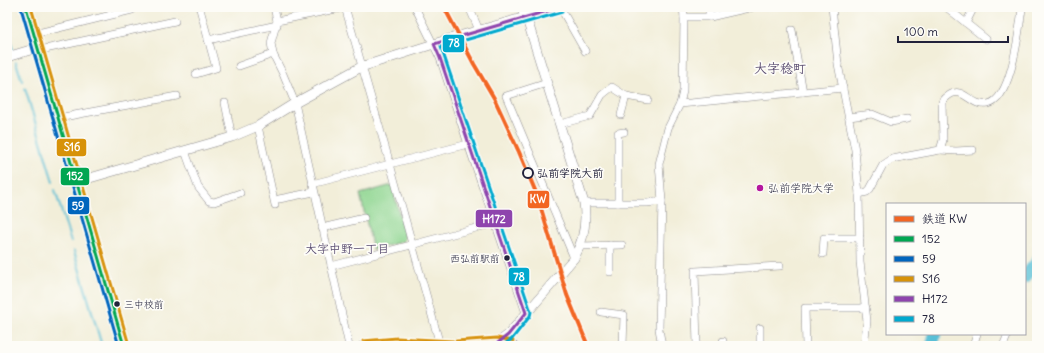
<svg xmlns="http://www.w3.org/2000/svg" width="1044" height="353" font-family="Delius,'Klee One',sans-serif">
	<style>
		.green { fill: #8fd691; stroke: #587c66 }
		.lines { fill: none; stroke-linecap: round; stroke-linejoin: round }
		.stream { stroke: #58bfd6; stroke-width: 2 }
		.river { stroke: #58bfd6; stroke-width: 13 }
		.minor-casing { stroke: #8a888a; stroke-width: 8 }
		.tertiary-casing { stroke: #8a888a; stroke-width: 10 }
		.secondary-casing { stroke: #8a888a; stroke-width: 12 }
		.minor { stroke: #fff; stroke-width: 7 }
		.tertiary { stroke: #fff; stroke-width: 9 }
		.secondary { stroke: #f7e9c3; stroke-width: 10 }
		.bus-1-casing { stroke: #fdfcf7; stroke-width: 6 }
		.bus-2-casing { stroke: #fdfcf7; stroke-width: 6 }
		.bus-3-casing { stroke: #fdfcf7; stroke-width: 6 }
		.bus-4-casing { stroke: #fdfcf7; stroke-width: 6 }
		.bus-5-casing { stroke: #fdfcf7; stroke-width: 6 }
		.bus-1 { stroke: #00a651; stroke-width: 3 }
		.bus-2 { stroke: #0065bd; stroke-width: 3 }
		.bus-3 { stroke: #d79209; stroke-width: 3 }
		.bus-4 { stroke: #8e44ad; stroke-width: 3 }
		.bus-5 { stroke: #00a9ce; stroke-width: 3 }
		.rail-1-casing { stroke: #fdfcf7; stroke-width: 7 }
		.rail-1 { stroke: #f26522; stroke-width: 4 }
		.stop-dot { fill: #fdfcf7; stroke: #22223b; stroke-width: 2 }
		.poi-dot { fill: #b5179e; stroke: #fdfcf7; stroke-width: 1.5 }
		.bus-dot { fill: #22223b; stroke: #fdfcf7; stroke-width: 1.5 }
		.labels { text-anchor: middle; stroke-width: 3.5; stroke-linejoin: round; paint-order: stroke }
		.bus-label { font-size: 10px; fill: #22223b; stroke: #fdfcf7; text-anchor: end }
		.stop-label { font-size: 11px; font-weight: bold; fill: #22223b; stroke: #fdfcf7; text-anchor: start }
		.poi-label { font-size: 11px; fill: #22223b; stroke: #fdfcf7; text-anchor: start }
		.neighbourhood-label { font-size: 12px; font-weight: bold; fill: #5c4f73; stroke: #fdfcf7 }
		.quarter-label { font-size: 13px; font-weight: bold; fill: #5c4f73; stroke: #fdfcf7 }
		.line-badge { stroke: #fdfcf7; stroke-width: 1.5 }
		.badge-label { font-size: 11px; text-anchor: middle; font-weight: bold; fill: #fff }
	</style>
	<rect width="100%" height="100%" fill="#fdfcf7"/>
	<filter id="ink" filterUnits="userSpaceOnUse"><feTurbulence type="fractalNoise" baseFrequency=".025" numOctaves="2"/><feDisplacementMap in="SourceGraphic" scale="8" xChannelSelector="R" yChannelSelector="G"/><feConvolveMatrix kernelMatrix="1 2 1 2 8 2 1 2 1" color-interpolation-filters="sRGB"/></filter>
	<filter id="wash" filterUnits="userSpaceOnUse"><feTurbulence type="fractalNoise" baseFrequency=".012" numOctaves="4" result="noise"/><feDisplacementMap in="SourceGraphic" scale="16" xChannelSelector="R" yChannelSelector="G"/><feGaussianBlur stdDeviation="0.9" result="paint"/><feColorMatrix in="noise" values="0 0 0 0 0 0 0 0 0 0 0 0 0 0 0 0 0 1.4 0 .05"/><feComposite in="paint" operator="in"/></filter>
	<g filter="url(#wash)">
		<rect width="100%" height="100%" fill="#f2eed9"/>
		<polygon class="green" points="392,185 405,237 404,241 373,250 360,194"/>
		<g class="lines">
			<g class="stream">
				<polyline points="7,31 13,50"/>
				<polyline points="16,62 22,81"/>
				<polyline points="25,88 53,182"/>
				<polyline points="55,190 71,242"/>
				<polyline points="74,251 102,346"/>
			</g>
			<g class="river">
				<polyline points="1025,277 1037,262"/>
				<polyline points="932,346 935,334"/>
			</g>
		</g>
	</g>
	<g filter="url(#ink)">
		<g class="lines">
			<defs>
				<g id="minor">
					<polyline points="274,7 277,21 271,43 273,54 283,74 295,103 349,346"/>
					<polyline points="345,7 390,164 440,345"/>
					<polyline points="415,7 440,58 468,144 526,313"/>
					<polyline points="469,7 479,30"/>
					<polyline points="560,7 585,51"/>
					<polyline points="683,7 684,17 710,17"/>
					<polyline points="708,7 710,17 753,7"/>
					<polyline points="832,7 838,64 855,150 859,194 860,262 867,321 864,346"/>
					<polyline points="946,7 986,39"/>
					<polyline points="277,21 346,7"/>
					<polyline points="966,23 974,7"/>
					<polyline points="792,30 803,92"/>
					<polyline points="34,34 132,10"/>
					<polyline points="208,40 277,25"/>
					<polyline points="37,48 45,49 175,21"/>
					<polyline points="239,66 273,54"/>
					<polyline points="196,74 216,68 200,9"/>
					<polyline points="547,83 506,96 574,258"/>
					<polyline points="225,103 232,137"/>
					<polyline points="680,104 843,88"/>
					<polyline points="621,115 626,96"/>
					<polyline points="849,117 872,114 891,122 907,119"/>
					<polyline points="58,118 177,96"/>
					<polyline points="560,124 590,116 602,95 612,87 626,96 648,100"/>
					<polyline points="258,126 275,205"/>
					<polyline points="940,150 956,151 973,150"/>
					<polyline points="185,151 198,187 209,201 214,202 240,193"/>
					<polyline points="312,184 468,144"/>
					<path d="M859,194L867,192L870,189L883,165L892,159L940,150L943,140L942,102C962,78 968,108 988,104C1012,100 1019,29 1022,9"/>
					<polyline points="279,199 314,192"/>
					<polyline points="584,203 647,203 662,201"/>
					<polyline points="618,203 618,133 624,132"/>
					<polyline points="322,228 364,218"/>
					<polyline points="580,246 622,245"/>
					<polyline points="823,254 824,238 860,238"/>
					<polyline points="331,266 495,223"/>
					<polyline points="610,272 610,245"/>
					<polyline points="601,312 624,315 623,346"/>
					<polyline points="760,328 760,346"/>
					<polyline points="723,341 723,346"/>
					<polyline points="662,346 659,329 662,201 659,164 668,128 680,104 683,91 684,17"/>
					<polyline points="697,346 695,271 780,266"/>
					<polyline points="806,346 805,308 866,308"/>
					<polyline points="973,346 977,334"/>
					<polyline points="1003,346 1008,334"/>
				</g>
				<g id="tertiary">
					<polyline points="7,57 37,48"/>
					<polyline points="76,182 232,137 258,126 295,103 361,67 459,36 561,7"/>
					<path d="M497,343L508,335L574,258C584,240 587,223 584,203L526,16L520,7"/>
				</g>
				<g id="secondary">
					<polyline points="26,7 124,346"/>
					<path d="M364,346C393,340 424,345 453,346"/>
					<polyline points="456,346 497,343 512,346"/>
				</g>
			</defs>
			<use href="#minor" class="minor-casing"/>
			<use href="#tertiary" class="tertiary-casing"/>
			<use href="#secondary" class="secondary-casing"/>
			<use href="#minor" class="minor"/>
			<use href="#tertiary" class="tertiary"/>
			<use href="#secondary" class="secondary"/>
			<defs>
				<polyline id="bus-1" points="26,7 124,346"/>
				<polyline id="bus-2" points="21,8 119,346"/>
				<g id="bus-3">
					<polyline points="31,7 129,345"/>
					<polyline points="363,341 397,338 453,341"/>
					<polyline points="456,341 497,338 513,341"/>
				</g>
				<polyline id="bus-4" points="494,346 508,335 526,313 440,58 434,44 561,7"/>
				<polyline id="bus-5" points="502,346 512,339 530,316 531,312 441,47 562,12"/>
			</defs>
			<use href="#bus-1" class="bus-1-casing"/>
			<use href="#bus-2" class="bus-2-casing"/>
			<use href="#bus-3" class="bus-3-casing"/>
			<use href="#bus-4" class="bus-4-casing"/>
			<use href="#bus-5" class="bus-5-casing"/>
			<use href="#bus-1" class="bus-1"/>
			<use href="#bus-2" class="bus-2"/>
			<use href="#bus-3" class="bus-3"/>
			<use href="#bus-4" class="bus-4"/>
			<use href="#bus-5" class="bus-5"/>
			<defs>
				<polyline id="rail-1" points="444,7 474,64 494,98 519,152 537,195 567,295 588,346"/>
			</defs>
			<use href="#rail-1" class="rail-1-casing"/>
			<use href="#rail-1" class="rail-1"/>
		</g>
	</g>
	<circle class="stop-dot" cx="528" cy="173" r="5"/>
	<circle class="poi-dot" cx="760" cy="188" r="4"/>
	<g class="bus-dot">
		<circle cx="507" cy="258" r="3.5"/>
		<circle cx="117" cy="304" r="3.5"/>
	</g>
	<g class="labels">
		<g class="bus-label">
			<text x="500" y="262">西弘前駅前</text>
			<text x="124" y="308" text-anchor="start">三中校前</text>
		</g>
		<g class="stop-label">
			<text x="537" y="177">弘前学院大前</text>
		</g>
		<g class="poi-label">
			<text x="768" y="192">弘前学院大学</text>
		</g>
		<g class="neighbourhood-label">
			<text x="347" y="253">大字中野一丁目</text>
		</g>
		<g class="quarter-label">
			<text x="780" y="73">大字稔町</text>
		</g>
	</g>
	<g class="line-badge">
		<rect x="442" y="34" width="23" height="19" rx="4" fill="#00a9ce"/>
		<rect x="56" y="138" width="31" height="19" rx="4" fill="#d79209"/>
		<rect x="60" y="167" width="30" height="19" rx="4" fill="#00a651"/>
		<rect x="527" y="190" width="23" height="19" rx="4" fill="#f26522"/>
		<rect x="67" y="196" width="23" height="19" rx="4" fill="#0065bd"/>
		<rect x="475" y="209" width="38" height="19" rx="4" fill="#8e44ad"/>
		<rect x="508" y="267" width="22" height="19" rx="4" fill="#00a9ce"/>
	</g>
	<g class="badge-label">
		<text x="454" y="47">78</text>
		<text x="72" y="151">S16</text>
		<text x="75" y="180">152</text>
		<text x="538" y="203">KW</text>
		<text x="78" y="210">59</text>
		<text x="494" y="223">H172</text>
		<text x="519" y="281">78</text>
	</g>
	<rect width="1044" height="353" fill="none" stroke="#fdfcf7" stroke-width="24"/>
	<rect x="886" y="203" width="140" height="132" fill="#fdfcf7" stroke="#a5a5ac"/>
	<rect x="894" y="216" width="20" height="6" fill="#f26522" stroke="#a5a5ac"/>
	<text x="922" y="223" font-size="12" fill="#22223b">鉄道 KW</text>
	<rect x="894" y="236" width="20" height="6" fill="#00a651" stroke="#a5a5ac"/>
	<text x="922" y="243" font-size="12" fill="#22223b">152</text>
	<rect x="894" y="256" width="20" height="6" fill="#0065bd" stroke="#a5a5ac"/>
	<text x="922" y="263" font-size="12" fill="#22223b">59</text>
	<rect x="894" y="276" width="20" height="6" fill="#d79209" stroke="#a5a5ac"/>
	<text x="922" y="283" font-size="12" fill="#22223b">S16</text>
	<rect x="894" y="296" width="20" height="6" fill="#8e44ad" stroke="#a5a5ac"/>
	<text x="922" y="303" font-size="12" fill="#22223b">H172</text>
	<rect x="894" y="316" width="20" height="6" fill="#00a9ce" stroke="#a5a5ac"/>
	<text x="922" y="323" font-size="12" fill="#22223b">78</text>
	<path d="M898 36v6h110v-6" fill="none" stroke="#22223b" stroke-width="2"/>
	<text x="904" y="36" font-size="12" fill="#22223b" stroke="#fdfcf7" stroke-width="3" paint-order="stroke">100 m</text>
</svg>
